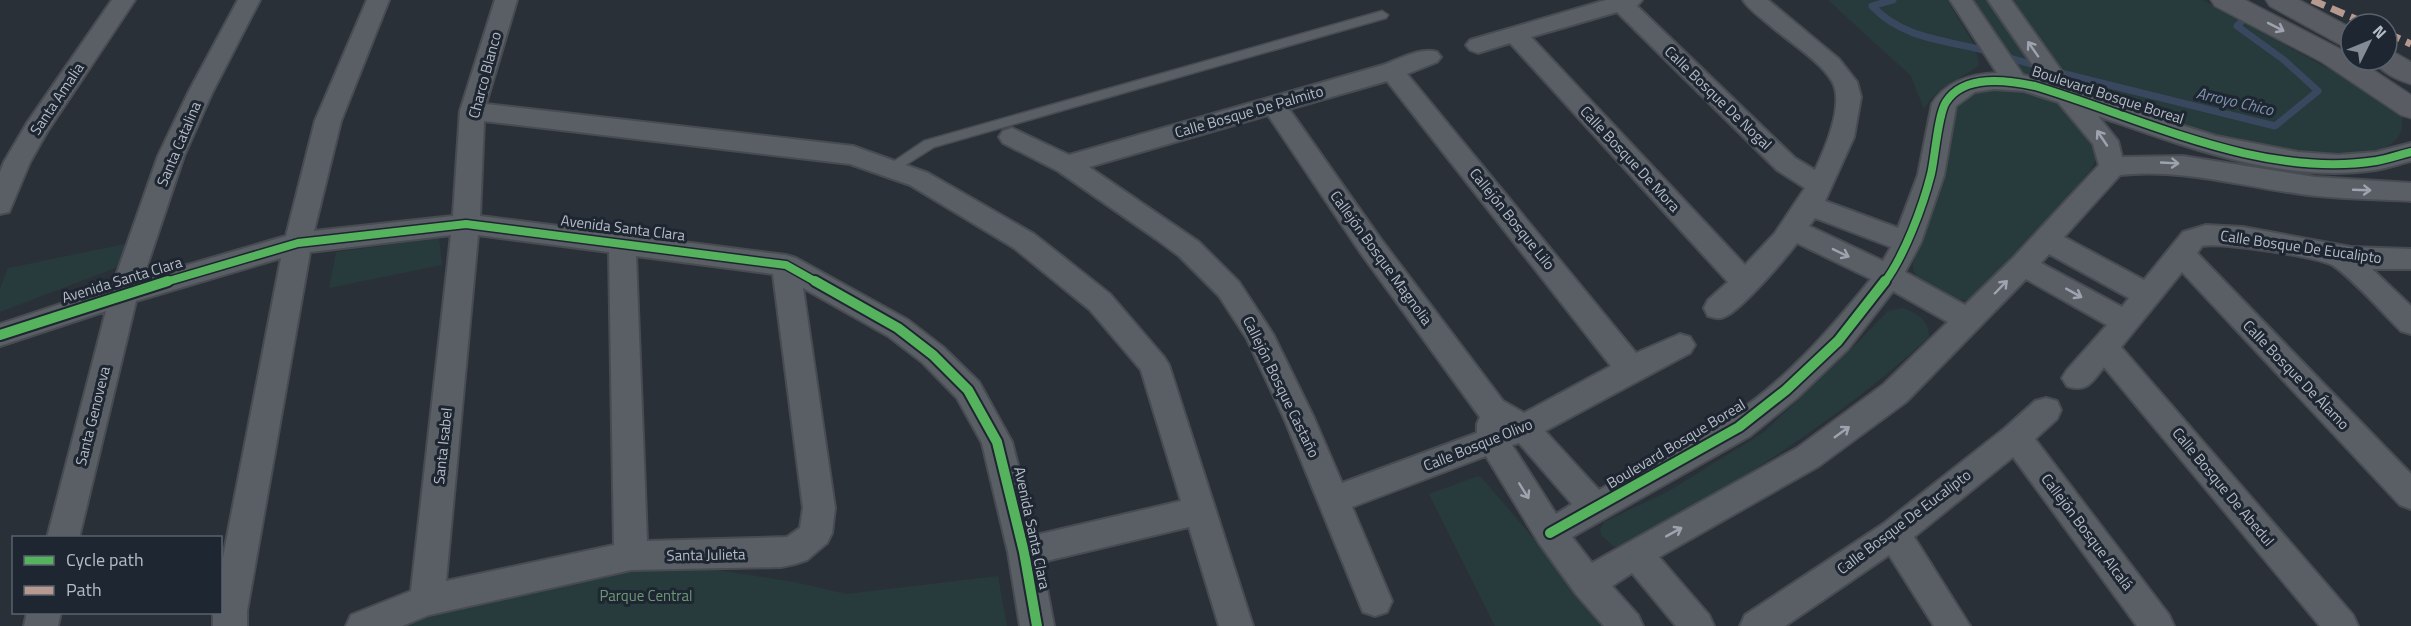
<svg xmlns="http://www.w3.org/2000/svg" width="2411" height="626" font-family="'Titillium Web',sans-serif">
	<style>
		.green { fill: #273a3c }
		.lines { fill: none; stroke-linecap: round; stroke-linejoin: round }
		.stream { stroke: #39485f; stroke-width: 7 }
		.lane-casing { stroke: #484c52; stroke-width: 3 }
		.street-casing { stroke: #484c52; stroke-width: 4 }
		.secondary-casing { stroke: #484c52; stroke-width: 3 }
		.lane { fill: #5a5e65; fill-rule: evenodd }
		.street { fill: #5a5e65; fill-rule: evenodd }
		.secondary { fill: #595d63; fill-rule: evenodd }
		.quiet { stroke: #b69a8f; stroke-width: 7; stroke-dasharray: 14 7; stroke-linecap: butt }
		.cycleway-far1-casing { stroke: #1e2631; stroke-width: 11 }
		.cycleway-casing { stroke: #1e2631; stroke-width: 14 }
		.cycleway-far1 { stroke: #56b35d; stroke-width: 8 }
		.cycleway { stroke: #56b35d; stroke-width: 10 }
		.oneway { stroke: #9ea4af }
		.labels { text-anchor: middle; stroke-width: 6; stroke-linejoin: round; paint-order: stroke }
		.street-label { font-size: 15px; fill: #b5bcc8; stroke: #1e2631 }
		.park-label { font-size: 15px; fill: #6d9777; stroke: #1e2631 }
		.water-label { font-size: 16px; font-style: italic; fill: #7e92ae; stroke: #1e2631 }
	</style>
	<rect width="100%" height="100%" fill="#2a3037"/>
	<g class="green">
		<path d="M1828,0H1947L1975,46L1979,65C1958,82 1939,84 1924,109L1911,76Z"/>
		<polygon points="1967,0 1991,0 2039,76 2036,81 2026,80"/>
		<path d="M2014,0H2203L2382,98C2388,104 2397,110 2402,117C2411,175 2281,153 2259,148C2224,142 2191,131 2157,121C2127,111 2096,102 2070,83C2044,64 2030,27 2014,0Z"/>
		<path d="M1982,87L2021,90L2054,102L2087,126L2098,156L2090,171L1990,286C1982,292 1975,299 1965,300C1946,301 1911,285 1913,263C1921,238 1933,214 1940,188C1948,160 1949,133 1954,104Z"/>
		<polygon points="439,238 442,265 329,288 336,252"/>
		<polygon points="135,242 118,267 0,312 0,288 8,268"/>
		<path d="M1903,308C1917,313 1930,321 1929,337C1836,423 1730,487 1621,549L1613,546L1601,535L1600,529L1604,522L1669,491L1764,432L1850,350L1888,311Z"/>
		<polygon points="1478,476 1482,478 1608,626 1495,626 1429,494"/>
		<polygon points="665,565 717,570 795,582 846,594 998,576 1007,626 401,626 480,600 558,580"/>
	</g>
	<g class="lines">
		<g class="stream">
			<path d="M1893,0L1872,6C1902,38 1943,40 1983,50"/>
			<polyline points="2010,58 2034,65"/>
			<polyline points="2057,72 2275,126 2318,91 2284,60 2237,26 2245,18"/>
		</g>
		<defs>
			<polygon id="lane" points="1382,11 1388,15 1386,18 934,147 896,171 886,171 884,168 924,141"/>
			<g id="street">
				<polygon points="112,0 135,0 47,132 30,162 9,212 0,214 0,172 4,162 27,123"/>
				<path d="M238,0H260L212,93L184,156L143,278L286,236L315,121L367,0H389L341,121L314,231L453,216L460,111L495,0H517L486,104L853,146L928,173L1034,234L1110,294L1164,357L1169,365L1253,626H1219L1189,527L1042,562L1054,626H1020L1008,552L982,443L957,398L923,363L888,336L803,288L835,508L832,533L827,543L807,560L795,564L781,567L631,570L429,615L402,626H346L351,615L411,591L451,235L310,252L247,611V626H213V612H220V573L281,258L136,301L79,538H47L106,311L0,346V324L112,287L158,156L188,93ZM484,121L850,164L910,185L1014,248L1090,310L1141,370L1181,501L1036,535L1012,442L979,382L943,347L908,320L796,258L786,255L480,216ZM478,235L609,252L614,545L446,581ZM636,256L773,274L803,508L800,528L787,537L647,541Z"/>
				<path d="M1606,0H1642L1637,6L1795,158L1815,170C1825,149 1845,103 1832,81C1821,62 1790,42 1773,28C1763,19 1750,11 1743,0H1768L1839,59L1857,82L1861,97L1854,137L1825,201L1898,228L1918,175L1932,104C1946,81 1971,74 1997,73L1950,0H1972L2023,75L2043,80L1988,0H2011L2075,90L2104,101L2216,136L2298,152L2338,155L2376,152L2411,143V161C2399,164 2387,168 2375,170C2282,184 2184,146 2098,116L2118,141L2122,157L2183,156L2315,177L2411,183V201C2374,199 2338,199 2301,194C2240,186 2181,168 2120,175L2064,237L2144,280L2183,232L2206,225L2243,227L2351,247L2411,249V269H2372L2411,306V334L2401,331C2382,312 2355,281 2334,266C2321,257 2220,242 2202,246L2197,253L2411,474V509L2400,505L2182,272L2121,347L2353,615L2358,626H2320L2104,367C2092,382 2087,393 2067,386L2062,378L2067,370L2107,325L2026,279L1906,402L1819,466L1659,557L1709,615L1714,626H1676L1632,573L1612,586L1638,615L1643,626H1604L1576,594L1539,543L1486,456L1352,507L1392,601L1387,612L1375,616L1363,612L1284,418L1247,339L1219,296L1179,256L1156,239L1058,171L1003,143L999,137L1003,131L1012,128L1069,155L1383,65C1400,59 1420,47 1437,52L1441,57L1437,62L1407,74L1636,353L1680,334L1690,337L1695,345L1690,353L1545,431L1599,490C1641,466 1686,445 1727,419C1784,383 1829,331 1871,279L1797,243C1785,259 1742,309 1726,316C1719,320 1715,318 1708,316L1704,308L1708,300L1728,282L1510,43L1478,53L1470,50L1466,45L1470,40ZM1617,12L1777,170L1805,188L1775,233L1745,265L1531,37ZM1387,81L1611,366L1524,413L1503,401L1380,238L1289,109ZM1994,89L2024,91L2058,102L2093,144L2099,165L2013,258L1965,305L1905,272L1921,242L1944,175L1956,106L1975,92ZM1268,115L1360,252L1480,417L1477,424V433L1342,483L1314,418L1273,334L1239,282L1199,242L1089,167ZM1815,218L1891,247L1883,261L1809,226ZM2049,254L2129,298L2122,307L2041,263ZM1893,291L1948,322L1884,384L1797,448L1592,563L1572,537L1750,436L1797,398L1848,349ZM1519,443L1572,504L1556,514L1512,445Z"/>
				<polygon points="2046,398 2057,401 2061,410 2057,419 2035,439 2169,615 2174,626 2137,626 2013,457 1914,537 1970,626 1934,626 1889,555 1785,626 1740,626 1745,615 1883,524 2005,428 2035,401"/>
				<polygon points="27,612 61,612 58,626 24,626"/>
			</g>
			<g id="secondary">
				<polygon points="2211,0 2245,0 2342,50 2351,56 2351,60 2358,60 2411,95 2411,118 2401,115 2322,62 2215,6"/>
				<polygon points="2266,0 2299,0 2351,28 2351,48 2341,45 2270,6"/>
				<path d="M2387,51L2397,54L2411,62V84C2397,80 2381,72 2373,60H2387Z"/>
			</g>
		</defs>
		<use href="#lane" class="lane-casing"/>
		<use href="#street" class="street-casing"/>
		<use href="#secondary" class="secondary-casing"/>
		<use href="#lane" class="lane"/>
		<use href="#street" class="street"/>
		<use href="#secondary" class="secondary"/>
		<g class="quiet">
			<polyline points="2312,0 2367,24"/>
			<polyline points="2387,33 2411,44"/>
		</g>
		<defs>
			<g id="cycleway-far1">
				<polyline points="162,283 298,243 466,224 786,265 818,283"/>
				<path d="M1884,283C1904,257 1923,206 1931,174C1935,157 1938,114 1946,102C1964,74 2007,80 2035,86C2142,118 2261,179 2376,161C2387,159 2399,155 2411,152"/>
			</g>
			<g id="cycleway">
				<polyline points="815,281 898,328 933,355 968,390 997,442 1024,552 1037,626"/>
				<polyline points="0,335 168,281"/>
				<polyline points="1550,533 1739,427 1786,390 1838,341 1885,281"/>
			</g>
		</defs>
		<use href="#cycleway-far1" class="cycleway-far1-casing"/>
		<use href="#cycleway" class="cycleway-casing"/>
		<use href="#cycleway-far1" class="cycleway-far1"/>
		<use href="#cycleway" class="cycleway"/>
	</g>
	<defs><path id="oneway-shaft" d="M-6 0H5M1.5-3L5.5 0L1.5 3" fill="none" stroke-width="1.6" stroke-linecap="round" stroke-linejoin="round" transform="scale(1.5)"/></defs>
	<g class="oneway">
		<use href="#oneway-shaft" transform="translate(2276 27) rotate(27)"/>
		<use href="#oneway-shaft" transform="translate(2033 49) rotate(-125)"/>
		<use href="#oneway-shaft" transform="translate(2102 138) rotate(-124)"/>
		<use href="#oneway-shaft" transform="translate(2170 163) rotate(3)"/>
		<use href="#oneway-shaft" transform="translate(2362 190) rotate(2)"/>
		<use href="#oneway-shaft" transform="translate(1841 253) rotate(26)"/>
		<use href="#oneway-shaft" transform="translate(2001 287) rotate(-46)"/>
		<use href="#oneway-shaft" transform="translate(2074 293) rotate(29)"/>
		<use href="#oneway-shaft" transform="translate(1842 432) rotate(-36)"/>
		<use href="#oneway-shaft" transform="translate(1524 491) rotate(58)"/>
		<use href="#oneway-shaft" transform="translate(1674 532) rotate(-29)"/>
	</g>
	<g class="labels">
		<g class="street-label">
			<text transform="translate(485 75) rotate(-75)" y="5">Charco Blanco</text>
			<text transform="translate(2108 95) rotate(18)" y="5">Boulevard Bosque Boreal</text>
			<text transform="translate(1718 98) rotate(44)" y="5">Calle Bosque De Nogal</text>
			<text transform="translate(57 99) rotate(-56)" y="5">Santa Amalia</text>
			<text transform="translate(1249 112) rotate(-16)" y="5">Calle Bosque De Palmito</text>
			<text transform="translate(179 144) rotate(-67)" y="5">Santa Catalina</text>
			<text transform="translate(1630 159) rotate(47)" y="5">Calle Bosque De Mora</text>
			<text transform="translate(1512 219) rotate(51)" y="5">Callejón Bosque Lilo</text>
			<text transform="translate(623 228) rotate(7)" y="5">Avenida Santa Clara</text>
			<text transform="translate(2301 247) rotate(8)" y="5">Calle Bosque De Eucalipto</text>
			<text transform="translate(1381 258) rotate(54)" y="5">Callejón Bosque Magnolia</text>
			<text transform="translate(122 280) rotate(-17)" y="5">Avenida Santa Clara</text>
			<text transform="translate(2296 375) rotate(46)" y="5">Calle Bosque De Álamo</text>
			<text transform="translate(1281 387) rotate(64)" y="5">Callejón Bosque Castaño</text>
			<text transform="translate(93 416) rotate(-76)" y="5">Santa Genoveva</text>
			<text transform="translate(1676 444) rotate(-31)" y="5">Boulevard Bosque Boreal</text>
			<text transform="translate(1478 445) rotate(-22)" y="5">Calle Bosque Olivo</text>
			<text transform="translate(443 446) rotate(-84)" y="5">Santa Isabel</text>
			<text transform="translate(2223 487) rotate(50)" y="5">Calle Bosque De Abedul</text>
			<text transform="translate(1904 522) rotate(-37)" y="5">Calle Bosque De Eucalipto</text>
			<text transform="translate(1032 528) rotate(78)" y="5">Avenida Santa Clara</text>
			<text transform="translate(2087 532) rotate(53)" y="5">Callejón Bosque Alcalá</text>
			<text transform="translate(706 555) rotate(-1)" y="5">Santa Julieta</text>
		</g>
		<g class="park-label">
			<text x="646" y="601">Parque Central</text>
		</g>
		<g class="water-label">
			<text transform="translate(2235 101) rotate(13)" y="6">Arroyo Chico</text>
		</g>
	</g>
	<rect x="12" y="536" width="210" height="78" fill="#1e2631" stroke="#5a626d" stroke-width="1.5"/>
	<rect x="24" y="556" width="30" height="9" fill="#56b35d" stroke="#5a626d" stroke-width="1.5"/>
	<text x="66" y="566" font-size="18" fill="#b5bcc8">Cycle path</text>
	<rect x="24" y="586" width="30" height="9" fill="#b69a8f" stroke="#5a626d" stroke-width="1.5"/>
	<text x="66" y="596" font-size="18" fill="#b5bcc8">Path</text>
	<g transform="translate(2369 42) rotate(47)"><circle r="28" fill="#1e2631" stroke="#5a626d" stroke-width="1.5"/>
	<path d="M0-4.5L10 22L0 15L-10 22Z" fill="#848b95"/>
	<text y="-9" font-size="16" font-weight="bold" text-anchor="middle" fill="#b5bcc8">N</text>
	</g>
</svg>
